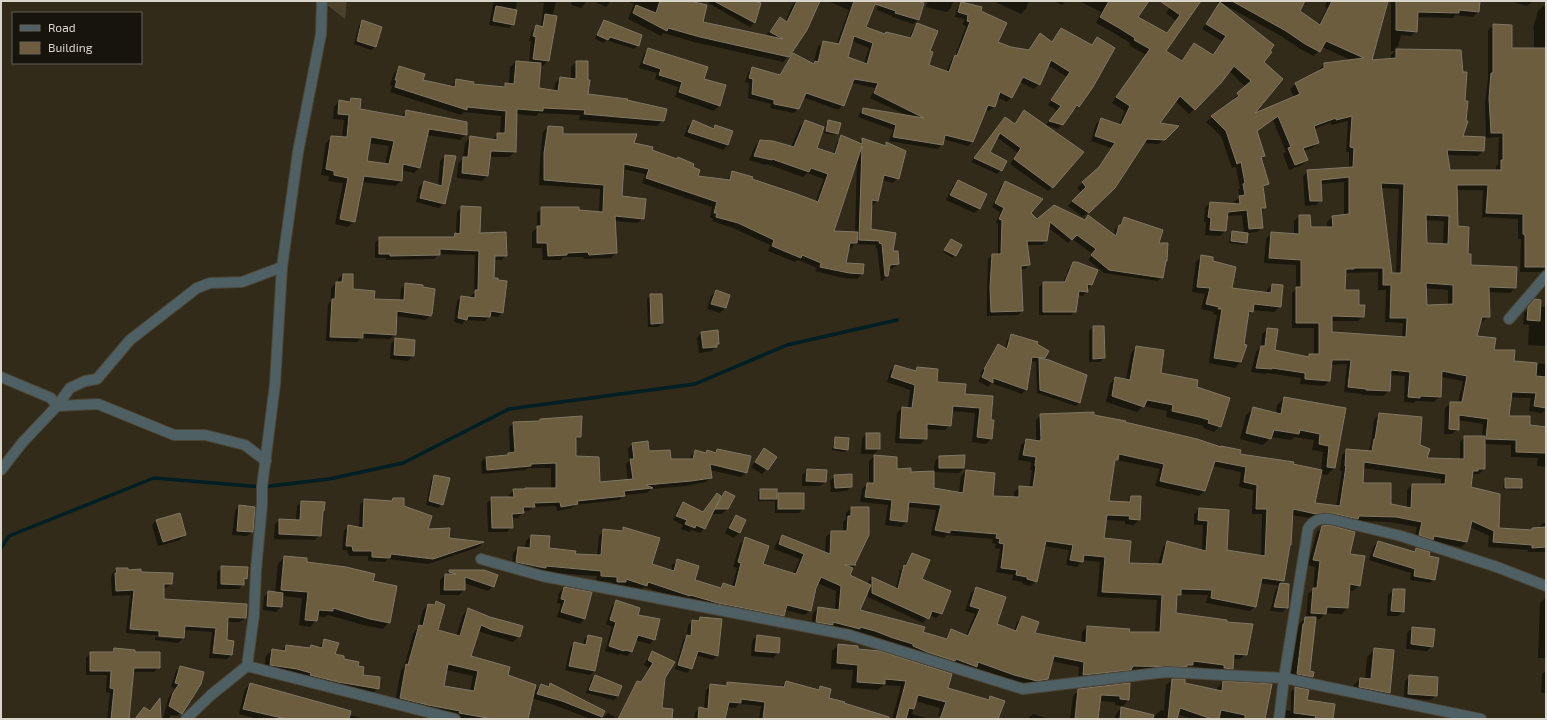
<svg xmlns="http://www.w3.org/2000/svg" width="1547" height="720" font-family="'Exo 2',sans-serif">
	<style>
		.green { fill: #4b412a }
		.shadow { fill: #0007; fill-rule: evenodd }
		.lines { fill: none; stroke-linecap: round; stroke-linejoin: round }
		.stream { stroke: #001f24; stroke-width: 3.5 }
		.building { fill: #6c5d3e; stroke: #807764; fill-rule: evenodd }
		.minor-casing { stroke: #4d4636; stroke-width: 12 }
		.minor { stroke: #4e6063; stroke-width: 10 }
	</style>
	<rect width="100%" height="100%" fill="#322b1a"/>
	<polygon class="green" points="322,1 347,1 345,19"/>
	<g class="shadow">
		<polygon points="494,1 517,1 513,24 509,28 489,25"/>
		<polygon points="527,1 556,1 551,22 546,26 541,25 544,3"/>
		<polygon points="572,1 587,1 581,8 571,5"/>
		<polygon points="593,1 611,1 606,7"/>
		<polygon points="626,1 686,1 702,23 766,36 780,18 785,22 793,4 796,1 803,1 788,56 783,62 694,42 663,33 661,36 628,19 634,4"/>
		<polygon points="709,1 749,1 759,4 754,23 750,27 708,3"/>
		<path d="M830,1H875L865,27L884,35L909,39L913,29L917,24L928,52V66L946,72L951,61L955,56L966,26L963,25L964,19L955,17L957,8L962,3L980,12L996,43L1011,47L1028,51L1040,35L1051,42L1062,29L1091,45L1097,38L1079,106L1074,110H1073L1058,129L1046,125L1053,187L1048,191L1010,164L1018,153L998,138L989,153L1001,170L997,174L971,162L1001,122L1014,125L1024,111L1045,126L1057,111L1048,105L1067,77L1048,65L1039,84L1034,89L1020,82L1011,98L1007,102L997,97L994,107L989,111L985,109L973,141L968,146L943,139L942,145L937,149L889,141L893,130L858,117L859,114L864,109L906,115L870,98L875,88L851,83L843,105L838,110L803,97L798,108L794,113L770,108L771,104L748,98L749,83L745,82L748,73L752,68L779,76L789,59L793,54L813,65L818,46L823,42L836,45L849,10L830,2ZM852,41L869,48L864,64L846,58Z"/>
		<polygon points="879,1 914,1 923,4 918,20 913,24 892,17 892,16 877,10"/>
		<polygon points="928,1 953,1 951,8 947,12 926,7"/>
		<polygon points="993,1 1029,1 1026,9 1021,14"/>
		<polygon points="1053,1 1066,1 1062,5"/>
		<path d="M1079,1H1148L1137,17L1167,34L1176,21L1166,13L1174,1H1200L1165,51L1181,61L1194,44L1212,55L1222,41L1202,29L1219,4L1215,1H1305L1300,12L1318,25L1327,8L1325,7L1327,1H1387L1371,61L1391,60V55L1395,51H1391V1H1479L1478,12L1473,17L1455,15L1453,18L1417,17L1416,31L1411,36L1401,35L1398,46L1394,50L1460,51L1462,137L1483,151L1478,156L1447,155L1449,171H1496V166L1498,165L1499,137L1486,138L1485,103L1488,78V31L1493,25L1511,49H1534V29H1533L1538,11L1543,6L1546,7V268L1541,272H1520L1521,239H1518V219L1482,217L1483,190H1456L1457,227L1470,266L1515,288L1510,293L1488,292L1489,316L1483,321H1480L1476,336L1493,351L1513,362L1546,364V409L1542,413L1529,411L1531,398L1510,397L1508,417L1529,426L1546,428V426V493H1545L1546,467L1537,466L1538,458L1511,457V445L1484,444V469L1479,474H1474L1472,476L1470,488L1498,528L1530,531L1532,529L1538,528L1543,523H1546V552H1528V550L1488,547L1489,536L1470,527L1466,542L1461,547L1431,541L1414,540L1417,527L1390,522L1355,521L1326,517L1310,518L1291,515L1289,546L1283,581L1280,584L1287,608L1282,612L1270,611L1276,589L1279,586L1260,583L1255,606L1250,611L1206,603L1208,595L1180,594L1176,599L1175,614L1246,654L1240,659H1233L1232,668L1227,674L1220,670L1190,666L1187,669L1180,671H1129L1125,674L1078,680L1079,667L1052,661L1047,679L1042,684L1031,686L1009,680L974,668L971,671L888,643L870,635L856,632L854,634L811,627L813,613L818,608L835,610L836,591L817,583L810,610L805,615L785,610L783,615L778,621L684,600L644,587L641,590L622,585L620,587H612V582L596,581L597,576L526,571L512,567L513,553L518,548H525L526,541L531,536L549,537L548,549L574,555L597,556L599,536L604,530L620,532L623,528L651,564L671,571L672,565L678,560L694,580L719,588L723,584L732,587L737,568L733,567L740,544L745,538L762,565L793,574L800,559L774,549L777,542L782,536L825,553L826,537L831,532H843V522L846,519V513L851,508L855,565L848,576L868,585V582L872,578L896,588L900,571L912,554L920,580L950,591L941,614L936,618L929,615L923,623L868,597V590L859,610L945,639L951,631L966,636L975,614L965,611L971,593L977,588L995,625L1014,631L1017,622L1022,617L1034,634L1081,644L1082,632L1087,627L1128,633H1155L1157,600L1097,597L1100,562L1082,560L1077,567L1066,565L1069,550L1044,546L1036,581L1031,586L1022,584L1023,582L1012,580L1013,575L996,572L1000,549L995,548L996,544L992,543L993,539L947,535L944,538L931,535L936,510L908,507L906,522L901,527L885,525L888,505L860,502L862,489L867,484H869V461L874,456L896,458V470L910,473L933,489L959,493L961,476L966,471L991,497L1014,498V492L1020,487L1029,488L1032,470H1030L1031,462L1018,460L1021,445L1026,440L1036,441V420L1041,415L1093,416L1239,455L1321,471L1323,452L1312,450L1314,440L1294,437L1291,440L1271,437L1263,445L1240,439L1246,415L1253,409L1276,414L1277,405L1284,398L1345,409L1334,468L1327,475L1320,474L1314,504L1336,507L1342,471H1340L1342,455L1347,450L1368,452L1371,444L1374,420L1379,414L1419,446L1425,459L1460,460V442L1465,437H1482L1483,424L1458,420V429L1452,434H1444L1445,408L1451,403H1458L1463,381L1441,377L1440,396L1434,402L1416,401L1414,403L1404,402L1405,376L1389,375V391L1383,396L1362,395V394L1344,392L1347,364L1330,365L1329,381L1324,386L1300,384L1301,378L1267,373L1266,374L1251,372L1256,352L1261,347L1262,334L1268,329L1274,351L1308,357L1310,355H1314V328H1292V293L1296,289V265L1264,263L1266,239L1271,233L1294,235V221L1299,216L1310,228H1327V222L1332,217L1344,216V182L1320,184L1321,200L1316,205L1305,206L1303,176L1308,171L1349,168V152H1346L1348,121L1331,125V122L1314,129L1318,143L1312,148L1303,151L1307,160L1302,165L1289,170L1283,154L1286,152L1273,120L1256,132L1264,155L1261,159L1268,183L1263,188L1264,208L1261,212L1262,227L1257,232L1248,233L1246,243L1244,245L1229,243L1230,234L1233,232L1244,234L1242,215L1226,216L1225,231L1220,236L1205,235L1206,222H1204L1205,208L1210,203L1235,205L1234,202L1240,197L1238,190L1240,188L1236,167L1232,168L1221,136L1206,122L1234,100L1233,99L1246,87L1229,71L1221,83L1189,114L1175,101L1158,124L1177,126L1159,144L1143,143L1114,187L1083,217L1068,206L1081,192L1077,188L1096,171L1111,148L1091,141L1096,124L1101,119L1119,125L1125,111L1112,103L1146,55L1129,45L1130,43L1114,33L1096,23L1101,12ZM1223,4L1281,36L1300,49L1314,56L1322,47L1353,61L1324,64L1319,70V72L1296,84L1290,89L1294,97L1252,116L1262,62ZM1381,188L1399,189L1396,274H1391ZM1425,220L1444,221L1443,245L1426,244ZM1378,272V290H1386L1385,322L1403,323L1402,338L1331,333V321H1358L1363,316L1358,306L1344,291L1345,273ZM1425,288L1448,290V305L1426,306ZM1117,460L1160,469L1155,486L1199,496L1204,491L1213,466L1241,472L1239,487L1253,490L1252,514H1262L1261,556L1226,550L1228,511L1199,509L1194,514V525H1203L1202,551L1168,542L1163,547L1158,564H1128L1103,539L1105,520L1125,521V524L1134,525L1139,520L1131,497L1126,503L1108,501L1114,463ZM1363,468L1441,479V485H1412L1407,490V508L1390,505L1362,484Z"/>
		<polygon points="1510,1 1533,1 1527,6"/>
		<polygon points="362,21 375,47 371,50 354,44 359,25"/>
		<polygon points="604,21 638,45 634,49 606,40 604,43 595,39 601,25"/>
		<polygon points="537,26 551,38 548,61 543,66 540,65 538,89 554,92 555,84 560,78 571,79 571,67 576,62 587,95 626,101 663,120 657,126 579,120 580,115 539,113 536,116 516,114 515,152 509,157 490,157 488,175 482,181 457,178 458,164 463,158 465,143 471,137 492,140 498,134 500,134 501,116 464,112 461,115 390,92 392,86 390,85 394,73 399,68 422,80 451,87 457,80 472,85 502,88 505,84 509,85 510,67 516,62 529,63 531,41 529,41 532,31"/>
		<polygon points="648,49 702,80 725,85 719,106 714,111 675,97 678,87 655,79 657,73 639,68 644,54"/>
		<path d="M351,99L359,110L401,117L406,111L466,134L460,140L427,135L419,168L414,173L401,170V181L395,186L362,182L354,221L348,227L335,224L343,183L328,181L329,176L321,175L326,143L331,138H342L344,120L333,119L334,107L339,101L348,102ZM369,143L389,146L385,165L366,162Z"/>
		<polygon points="693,121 712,129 715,127 731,132 728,145 723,150 684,136 688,126"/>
		<path d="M805,121L816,149L833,155L837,142L842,137L858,143L863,139L883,146L886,144L898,178L893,183L882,180L877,201L872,206L870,229L891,253L898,263L893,268L888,269L887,276L882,281H881L877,248H875L876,245L855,244L851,248L848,247L845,264L862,274L857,279L843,278L815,271L817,268L798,260L795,262L768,251L770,245L733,228L712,221L713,218H710L712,207L642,183L645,174L623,169L620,197L643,218L638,223L615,221L616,253L611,258L584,259L583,257H563L561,260H543L542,248H532V232L537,228V213L542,208L599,213L600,189L539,185L540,159L543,132L548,127L562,135L633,144L692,168L696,177L727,180L733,172L751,180L815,203L824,179L807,173L803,177L767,164L766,165L749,160L755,146L760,141L791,147L800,126ZM857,159L855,233L833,232Z"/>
		<polygon points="829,121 837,133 835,135 824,133 826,123"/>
		<polygon points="445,157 444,203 439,208 416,202 419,187 424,182 438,186 440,161"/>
		<polygon points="958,181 986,195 979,209 974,213 946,200 953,186"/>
		<polygon points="1005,182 1037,220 1084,220 1088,217 1114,236 1115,230 1124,218 1158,244 1162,277 1158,281 1104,273 1088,260 1093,254 1072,239 1068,243 1049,228 1046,241 1042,245 1027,245 1029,265 1025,269 1020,270 1022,311 1018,315 987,316 987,292 988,259 992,255 998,255 998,224 996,223 1000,212 992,207 1001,186"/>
		<polygon points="461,207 479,234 506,255 502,260 494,260 493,279 497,281 505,282 502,313 498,317 490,316 485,321 465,320 462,324 454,322 457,301 462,297 471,299 471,296 474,293 475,255 439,254 434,259 386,260 386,258 375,258 375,243 380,238 451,238 456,234 457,212"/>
		<polygon points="951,240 960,245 953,258 943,252"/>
		<polygon points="1202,256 1212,262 1231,289 1266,294 1267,290 1272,285 1280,306 1274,312 1253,310 1247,317 1240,362 1235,368 1209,363 1217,315 1213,314 1214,312 1201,309 1205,294 1192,292 1196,262"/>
		<polygon points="1073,263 1091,285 1083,296 1078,295 1075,311 1071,315 1039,315 1039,287 1043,283 1063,283 1069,268"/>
		<polygon points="343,275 352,290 373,300 400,301 401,289 406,284 430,316 425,320 396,316 395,334 390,339 362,338 357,342 326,341 328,304 331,301 331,288 336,283 338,283 338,279"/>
		<polygon points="716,291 729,295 725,308 720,313 707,309 711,296"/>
		<polygon points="651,295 662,323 658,327 648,327 647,299"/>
		<polygon points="1531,305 1546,307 1546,344 1544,346 1528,345 1529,325 1523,324 1524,313"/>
		<polygon points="1093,327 1104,358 1100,362 1089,362 1089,331"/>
		<polygon points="701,333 718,344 712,351 699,353 697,338"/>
		<polygon points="1011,335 1044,357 1042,360 1086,375 1079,403 1076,406 1037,393 1036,362 1030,361 1026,390 1022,394 991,383 988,387 978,381 982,374 980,374 994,350 998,346 1005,349 1007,340"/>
		<polygon points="396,339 413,356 408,361 390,359 391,344"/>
		<polygon points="1137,347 1160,373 1196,387 1220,426 1214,432 1203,428 1204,426 1166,417 1167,411 1143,406 1137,412 1106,402 1110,384 1115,378 1126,380 1131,353"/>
		<polygon points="896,366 914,372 917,368 936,383 964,395 992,397 991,439 986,444 972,442 975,413 951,411 950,425 945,430 926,429 926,439 920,444 895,443 897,413 902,408 908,408 910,390 887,382 890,371"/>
		<polygon points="540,420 580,436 576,441 575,457 599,483 628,481 626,464 629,461 628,449 632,444 649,452 670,460 690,460 691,456 695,451 705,453 708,451 714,453 717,450 746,472 741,477 710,470 711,477 706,482 686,486 651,489 647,493 624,495 619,500 575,505 572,508 557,511 556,506 533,507 529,511 523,511 523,513 518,518 511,518 512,527 507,532 488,532 487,503 492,498 509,498 509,495 514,490 551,489 551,468 528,468 525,470 482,474 481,462 486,457 507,456 510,454 509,427 514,423 539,422"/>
		<polygon points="866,434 879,449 874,454 861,454 862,439"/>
		<polygon points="836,438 847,450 844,452 832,450 834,440"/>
		<polygon points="764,450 776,457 762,474 751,467"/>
		<polygon points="939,457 964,468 959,473 934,472 935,461"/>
		<polygon points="807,470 825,482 820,486 802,486 802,475"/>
		<polygon points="435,476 442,504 438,508 426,505 431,480"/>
		<polygon points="835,476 851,486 847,491 831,492 830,481"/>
		<polygon points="1506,479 1521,488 1519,490 1503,489 1504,481"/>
		<polygon points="760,490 776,496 778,494 803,509 799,513 775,513 775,501 758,501 758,492"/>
		<polygon points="725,492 727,509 722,514 711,514 704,529 700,533 692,530 689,532 681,529 683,525 673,520 678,508 683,503 702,513 717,495 720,497"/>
		<polygon points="393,499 426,530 448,539 482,543 479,547 428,564 388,559 385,562 368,561 368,556 349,556 347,550 342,550 344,531 349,526 359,528 360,505 364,500 391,502"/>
		<polygon points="302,502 323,511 322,513 320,535 315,540 274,539 275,524 280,520 296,520 297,506"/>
		<polygon points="239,506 252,532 247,536 232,535 235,511"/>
		<polygon points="736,516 745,520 739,533 734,538 725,533 731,521"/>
		<polygon points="157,520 185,535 180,540 158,546 152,525"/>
		<polygon points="1323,527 1349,554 1359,586 1353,591 1348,590 1347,608 1342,614 1325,613 1320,619 1315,619 1309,672 1313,673 1312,677 1304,684 1290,681 1295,633 1297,631 1298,625 1306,618 1308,594 1313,590 1315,567 1308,565 1317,532"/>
		<polygon points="1378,542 1413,553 1416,549 1428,557 1434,579 1430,583 1410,580 1411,573 1369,560 1374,546"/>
		<polygon points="284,557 371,582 389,622 383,629 363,625 328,615 325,617 317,616 316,621 310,627 299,625 302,598 282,596 281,607 276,612 263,610 264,597 269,592 275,593 278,564"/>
		<polygon points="222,567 246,578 243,581 243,584 239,589 217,589 217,572"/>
		<path d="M117,569H127V571L140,570V573L172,574L171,584L166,588H163V600L246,605L245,618L240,622H227L226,641L233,642L231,655L227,659L209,658L212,632L184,630L183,638L178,643L155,640V637L180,639V637L126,633L130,595L112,596L111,578L112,574ZM223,616L242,617V619L223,618Z"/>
		<polygon points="449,571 493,586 488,591 464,583 464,590 459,595 440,595 440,580"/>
		<polygon points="564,588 591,593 584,619 580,624 557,617 561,604 557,603 559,593"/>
		<polygon points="1393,590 1403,612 1398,616 1387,616 1388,595"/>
		<polygon points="1545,598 1546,658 1538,658 1540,603"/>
		<polygon points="617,601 637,615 654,639 650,644 635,640 632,651 627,656 620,654 619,655 605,651 612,627 606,624 612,606"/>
		<path d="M436,602V631L456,637L463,615L468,609L519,636L513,642L478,631L470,657L507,675L534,692L541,685L548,687L550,685L604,711L601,717L599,719H591L557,706L532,698L527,719H461L395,703L401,670L404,667L414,632L419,627L423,610L428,605L433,606ZM446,670L473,676L470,692L443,686Z"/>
		<polygon points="700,618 717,656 713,660 695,655 691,668 687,673 675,669 683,640 687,636 688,625 692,621 697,622"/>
		<polygon points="1412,628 1432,646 1427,651 1406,649 1407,633"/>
		<polygon points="588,636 594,671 590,675 565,670 570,648 574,643 583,645 584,640"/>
		<polygon points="757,636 779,639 778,653 773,658 751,656 752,641"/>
		<polygon points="325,640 334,655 357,667 362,676 378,688 372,694 264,671 266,656 272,650 281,651 286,646 308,649 311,646 318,648"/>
		<polygon points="838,645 857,650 947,689 987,700 991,697 997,719 940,719 942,717 938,716 940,708 915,701 912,714 930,719 892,719 901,686 883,685 878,690 851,688 853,670 831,669 832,651"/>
		<polygon points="114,649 134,653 159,667 154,672 133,672 128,719 107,719 110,693 106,693 107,675 86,675 86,658 91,653 110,653"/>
		<polygon points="1375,649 1393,651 1389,693 1382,700 1352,694 1353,686 1360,679 1365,679 1367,657"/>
		<polygon points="652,652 664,678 661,709 671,719 602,719 608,713 618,719 633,687 638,682 640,682 649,668 644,665 648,657"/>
		<polygon points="180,667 182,711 177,716 171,715 168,719 163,719 168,699 175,688 171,687 176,671"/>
		<polygon points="1546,671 1546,693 1541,693 1542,674"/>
		<polygon points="595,676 618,696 614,700 586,693 591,680"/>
		<polygon points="1410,676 1436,695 1431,700 1404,698 1405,681"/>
		<polygon points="1172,680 1184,684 1217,691 1217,688 1223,682 1265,719 1191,719 1177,714 1176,719 1115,719 1116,714 1121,708 1155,716 1161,710 1164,711 1166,685"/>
		<polygon points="786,682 817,691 820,687 827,699 843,703 881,719 759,719 761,706 739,704 735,708 727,707 724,719 694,719 695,713 700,708 704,709 706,690 711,686 724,687 728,683 781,687"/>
		<polygon points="1129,684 1128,700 1123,706 1115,705 1115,702 1099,701 1097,718 1105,719 1070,719 1073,696 1079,690"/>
		<polygon points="250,685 349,715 364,719 259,719 239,714 245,689"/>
		<polygon points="1296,688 1306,701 1332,719 1282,719 1283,715 1287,710 1291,711 1291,692"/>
		<polygon points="1033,714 1049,719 1027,719"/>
	</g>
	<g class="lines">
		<polyline class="stream" points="1,548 9,536 154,478 262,487 329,479 403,463 509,409 695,384 787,345 897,320"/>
	</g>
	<g class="building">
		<polygon points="660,1 690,1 707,5 703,22 783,39 770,32 780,17 787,22 797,1 820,1 807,30 789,57 700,37 668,28 667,31 633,13 636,5 656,13"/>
		<polygon points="714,1 753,1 761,3 755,23"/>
		<path d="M854,1H917L924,3L919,20L895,13L896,11L875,4L866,27L885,34L886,32L911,38L917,23L938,31L930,51L933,52L929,65L949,72L955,55L957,56L970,22L967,21L968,15L958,12L961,2L982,7L981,11L1007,23L998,42L1011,47L1029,50L1040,33L1052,42L1061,28L1092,45L1097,37L1115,48L1093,87L1079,107L1077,105L1063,125L1049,121L1061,106L1051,100L1070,72L1051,60L1040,85L1023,77L1012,98L1000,92L995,107L988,105L973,142L945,135L943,145L893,137L896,125L862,113L863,108L924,118L874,93L878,83L854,79L844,106L806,93L799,109L774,104V100L752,94L753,79L749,78L752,67L780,75L793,53L814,64L815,61L818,62L823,41L839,44ZM854,36L873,43L867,64L848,57Z"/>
		<path d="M1109,1H1149L1138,17L1167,33L1180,15L1160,1H1201L1166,51L1182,61L1194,43L1213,55L1226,36L1206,24L1220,2L1274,45L1270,51L1272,52L1264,62L1283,79L1255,113L1300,94L1295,83L1324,68V63L1364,58L1326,41L1320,52L1305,44L1286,31L1232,1H1305L1300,11L1320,25L1332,1H1388L1372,60L1396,58V49L1461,50L1463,72H1467L1465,101H1468L1466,121H1468L1463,136L1485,137L1484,151L1447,150L1450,170H1501V160H1503V133H1491L1489,98L1491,73H1493V24L1512,25V48H1546V267H1525V235L1523,234V214L1486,213L1488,185H1457L1458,226L1469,227L1468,254H1471V265L1517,267L1516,288L1489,287L1490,317H1482L1477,336L1496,338L1494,350H1515L1514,361L1537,363L1536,376L1546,377V408L1534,406L1536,393L1512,392L1509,416H1530V425L1546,427V453L1516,452V440L1486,439L1488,419L1459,415V430L1449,429L1450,402H1462L1467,376L1442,371L1441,397L1420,396V398L1408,397L1410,372L1391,370L1390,391L1366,390V389L1348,387L1351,360H1332L1330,381L1305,379V373L1272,368V369L1256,368L1261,346H1265L1267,328L1278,329L1275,350L1309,357V354H1319V323H1296V287H1301V260L1269,258L1271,232L1299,234V215H1310L1311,227H1333L1332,216L1349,214V177L1321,180L1322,201H1310L1307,170L1353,167L1354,148L1350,147L1352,116L1336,120V118L1314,126L1319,143L1303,148L1308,160L1295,165L1288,148L1291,147L1278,116L1257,131L1265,156L1261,157L1269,184L1263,186L1266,208H1261L1263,228L1249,229L1247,210L1228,212L1226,231L1210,230L1211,218L1208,217L1210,202L1240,204L1239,196L1245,195L1243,184L1245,183L1241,162L1237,164L1226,131L1211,116L1239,96L1237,93L1251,81L1234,66L1221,83L1195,110L1180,96L1160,123L1179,126L1165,140L1147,139L1115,188L1089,213L1072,201L1086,187L1082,182L1099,167L1115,143L1095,136L1101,118L1121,125L1130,106L1116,97L1150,49L1134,40L1135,38L1119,28L1100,17ZM1381,183L1404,184L1401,273H1392ZM1426,215L1449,216L1448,244L1427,243ZM1354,268H1383V285H1391L1390,318H1407L1406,337L1332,332V316L1364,317L1365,305H1359V290H1345L1346,269H1354ZM1426,283L1453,285V304L1427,305Z"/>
		<polygon points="1396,1 1480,1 1479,12 1459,10 1459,13 1418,12 1417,32 1396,30"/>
		<polygon points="496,6 517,10 514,25 493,21"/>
		<polygon points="545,14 557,16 549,61 533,59 536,37 533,36 536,25 543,27"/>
		<polygon points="362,20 382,27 376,47 357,41"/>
		<polygon points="604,20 642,35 639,46 610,37 608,40 597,35"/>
		<polygon points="648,48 708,67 704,79 726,85 720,106 679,92 682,82 659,75 661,69 643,63"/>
		<polygon points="516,61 541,63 539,88 558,91 560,77 576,79 576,61 588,61 588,80 590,80 588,94 628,99 627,100 667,109 664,121 584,114 585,110 543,108 543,111 517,109 516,152 491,151 488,176 462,173 463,157 468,157 470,136 497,140 497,133 505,133 506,111 467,107 467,110 395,87 397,80 395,80 399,66 425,74 423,80 455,87 456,79 474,82 473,84 505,87 505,83 514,84"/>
		<path d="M351,98L361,99L360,109L405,117L406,110L467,122V135L429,129L420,168L403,164L402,181L364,176L355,222L340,219L348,178L334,175V171L326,169L331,136L347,137L349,115L338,114L339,100L350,102ZM371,137L394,141L389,164L367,161Z"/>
		<polygon points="1024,110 1084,152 1053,188 1014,159 1021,148 1000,133 990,152 1007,161 1002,171 974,158 1005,117 1015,124"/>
		<polygon points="693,120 714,129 715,125 733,131 728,145 688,132"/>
		<polygon points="805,120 824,127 817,148 835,154 841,135 862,144 862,138 886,146 886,142 906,151 899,179 884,175 878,201 872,200 871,229 896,233 893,251 898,251 899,264 890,265 888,276 885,276 882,244 879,243 880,241 859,240 862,146 834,231 858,232 857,243 850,243 846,263 864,264 863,274 849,273 820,267 821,263 802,255 801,258 772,246 774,240 738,223 716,217 717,213 714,213 717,202 646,178 649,169 624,164 622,196 646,199 644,219 615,216 617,253 589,255 588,252 567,253 567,255 548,256 547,243 537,243 537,226 541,226 541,207 579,207 579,210 603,212 604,185 544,180 544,153 548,126 563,127 563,134 637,134 634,143 653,147 652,150 677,159 678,157 694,164 693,167 700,170 698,176 730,180 732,171 753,177 752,179 797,194 818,202 828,174 811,168 809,172 772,159 772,160 754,156 760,140 773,141 794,147"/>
		<polygon points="828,120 841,123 838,134 826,131"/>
		<polygon points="445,155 456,156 445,204 420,198 424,181 442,186"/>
		<polygon points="958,180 987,194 980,209 950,195"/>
		<polygon points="1005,181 1043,199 1031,213 1037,219 1054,205 1085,220 1088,215 1116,236 1119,225 1121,225 1124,217 1163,230 1159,243 1168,243 1167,261 1166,261 1163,278 1109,270 1091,255 1096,249 1077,235 1072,240 1050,222 1047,241 1027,241 1030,265 1021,266 1023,311 991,312 990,287 992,254 1001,254 1002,220 999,219 1004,208 995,203"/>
		<polygon points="461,206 481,207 480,233 506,232 507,256 495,256 494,278 498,278 498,280 507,281 503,313 491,311 490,317 468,316 467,320 458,318 461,296 475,298 475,290 478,290 479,251 440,249 440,255 390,256 390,254 379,254 379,237 454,237 455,233 460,234"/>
		<polygon points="1232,231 1248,233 1247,243 1231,241"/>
		<polygon points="951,239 962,245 956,256 944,250"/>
		<polygon points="1201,255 1213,257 1213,261 1236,267 1232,288 1271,293 1272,284 1283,285 1281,307 1254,304 1253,312 1249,311 1244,344 1247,345 1241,362 1214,358 1222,309 1218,309 1219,307 1206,304 1210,288 1197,287"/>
		<polygon points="1073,262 1077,262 1098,270 1092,285 1087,284 1088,292 1079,291 1076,312 1043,312 1043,282 1065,282"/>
		<polygon points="343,274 353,274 353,289 375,291 374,299 404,300 405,283 423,285 423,287 435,289 432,314 431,316 397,311 396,335 363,333 363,338 330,337 332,299 335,299 336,282 342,282"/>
		<polygon points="716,290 730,295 726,308 711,304"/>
		<polygon points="650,294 662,294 663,323 651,324"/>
		<polygon points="1535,299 1541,300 1540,321 1527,320 1528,307"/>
		<polygon points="1093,326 1104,326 1105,358 1093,359"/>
		<polygon points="718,330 719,344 717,344 717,347 703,348 701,332"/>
		<polygon points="1011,334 1038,342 1037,344 1049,351 1045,358 1032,357 1027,390 993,378 993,383 982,377 985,370 984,369 998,344 1007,349"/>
		<polygon points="395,338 415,340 414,356 394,355"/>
		<polygon points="1136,346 1164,350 1161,373 1198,380 1197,387 1230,398 1221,427 1208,423 1209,420 1199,417 1172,411 1173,405 1147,400 1144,407 1112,396 1115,377 1130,380"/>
		<polygon points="1039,358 1049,360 1087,375 1080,403 1040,390"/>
		<polygon points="895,365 916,371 917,367 938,369 937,382 966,384 965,394 993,396 991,420 994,420 992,439 977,437 980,408 953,406 951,426 927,424 927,439 900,438 902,407 912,408 915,385 891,377"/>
		<polygon points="1284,397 1346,408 1335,468 1327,467 1329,446 1319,444 1320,434 1300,430 1299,434 1274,430 1271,439 1246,433 1253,407 1281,414"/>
		<path d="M1094,412V415L1126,421L1125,422L1197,439L1221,447V446L1241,450L1240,454L1294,462L1293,464L1322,470L1315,503L1340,506L1346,466H1345L1346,449L1372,451L1374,439H1375L1379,413L1422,417L1420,445L1430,449L1427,458L1464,459V436H1485V469H1478V471H1473L1471,487L1500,494L1499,528L1532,530V528L1546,527V547L1532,548V545L1493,542L1494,531L1472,521L1467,542L1434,536L1433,540L1419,535L1422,522L1396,517L1359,516L1358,519L1331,513L1316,514L1293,509L1291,545H1290L1284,581L1262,578L1256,607L1211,598L1212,590L1181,589V595H1177L1176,613L1227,620V622L1253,624L1247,655L1234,654L1233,669L1224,668V665L1193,661V665H1187V667L1133,666L1131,670L1083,675L1084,662L1054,656L1048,679L1037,681L1014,675L978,662L977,667L956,659L955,661L927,652L913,646V644L893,638L875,631L860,627V629L833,622V625L816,622L818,607L839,610L841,586L821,577L816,588L811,611L787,605L784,616L718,603L690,595V596L648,582L647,586L626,579V582H617V577L601,576V571L546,566V568L540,567L516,562L518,547L530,548L531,535L550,536L549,548L576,551L575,554L601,555L603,529L623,531V527L660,538L652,564L674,571L677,559L699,566L695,580L721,588L723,583L735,587L741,563L738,562L745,537L769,546L763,564L796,574L804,554L779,544L782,535L830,554L831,531H847L848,516H851V507H869V535L855,564L856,565H845L853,568L850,575L871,585L860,610L925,627L923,632L947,639L951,629L968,636L980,609L970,606L976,587L1006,597L997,624L1016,631L1022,616L1039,622L1035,633L1086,643L1087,626L1130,629L1129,632H1160L1162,595L1102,592L1105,557L1084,555L1083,562L1070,560L1073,545L1046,541L1037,582L1027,579V577L1016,575L1017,570L1001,568L1004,544L999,543L1000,539L996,538L997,534L950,530V533L935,530L941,505L909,502L907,522L890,520L892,500L865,497L867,483H874V455L897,457V469L911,468V472L934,471V488L963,493L966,470L995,473L993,496L1019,497V486L1033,487L1036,466H1035L1036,457L1023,455L1026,439L1040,441L1041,439L1040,414ZM1119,454L1164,464L1160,481L1205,491L1215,461L1246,467L1244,482L1257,485L1256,509H1267L1265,556L1227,550L1229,510L1199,508L1198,520L1208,521L1206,551L1167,541L1162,564L1129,563L1131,541L1104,538L1107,515L1130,516L1129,519L1140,520L1141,496H1131L1130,502L1109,501L1115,460H1118ZM1364,462L1446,474L1445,484H1412L1411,508L1391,504V483H1363Z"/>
		<polygon points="582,416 581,437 576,437 576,456 599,457 600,482 633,479 630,459 634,459 632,443 648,441 649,451 670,450 671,459 693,459 695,450 706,453 707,450 716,453 717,449 751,456 747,473 710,464 712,478 691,481 646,485 653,488 624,491 625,496 577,501 578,504 561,507 560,502 534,503 535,507 523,507 524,513 512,514 513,528 492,528 491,497 514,497 513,489 525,489 525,488 556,488 556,463 531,464 531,466 487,470 486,457 508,455 508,453 515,452 513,422 540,421 540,419"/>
		<rect x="866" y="433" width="14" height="16"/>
		<polygon points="835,437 849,438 848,450 834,448"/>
		<polygon points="764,448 777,457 768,470 755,462"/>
		<polygon points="965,455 964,468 939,468 939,456"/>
		<polygon points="807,469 827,470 826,482 806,481"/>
		<polygon points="852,474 852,487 835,488 834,475"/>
		<polygon points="434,475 450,478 443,505 429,501"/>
		<polygon points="1505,478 1522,479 1522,488 1505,488"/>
		<rect x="760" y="489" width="17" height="10"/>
		<polygon points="725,491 735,496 728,509 715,509"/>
		<polygon points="717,493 721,496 705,529 696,525 695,528 685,524 687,520 676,516 683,502 703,512"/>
		<rect x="778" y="493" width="26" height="16"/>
		<polygon points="393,498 404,498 404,506 432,516 428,529 450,528 449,538 484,542 433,559 391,554 390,558 372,557 372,551 353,551 352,546 346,546 348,525 363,528 364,499 392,501"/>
		<polygon points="301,501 325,502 324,511 323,511 321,536 279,534 279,519 300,520"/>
		<polygon points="239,505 255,507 253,532 237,531"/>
		<polygon points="180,513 186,535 163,542 156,520"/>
		<polygon points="736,515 746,520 740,533 729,528"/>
		<polygon points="1329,525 1355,532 1350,554 1365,556 1360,586 1350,584 1348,608 1327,607 1326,614 1311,613 1313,588 1317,588 1320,561 1313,560 1322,526"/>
		<polygon points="1378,541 1415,552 1416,548 1430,552 1429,556 1439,558 1435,580 1414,576 1415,569 1373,556"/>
		<polygon points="912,553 930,560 922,579 951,591 942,614 932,611 929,619 872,593 872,577 898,589 904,565 906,566"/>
		<polygon points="284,556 307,558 307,562 346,567 375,574 373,581 397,586 390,623 370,619 333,608 333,611 319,610 317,621 305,620 308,592 281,590"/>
		<polygon points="221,566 248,567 247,579 244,578 244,585 221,584"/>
		<polygon points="116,568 128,568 128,570 141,569 141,572 173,573 172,584 164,584 164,599 247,604 246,618 228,617 227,640 234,641 232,655 213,653 216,628 185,626 184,638 159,636 159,631 130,629 134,590 116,591 115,573 117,573"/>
		<polygon points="449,570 484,570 498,575 494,587 465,577 465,590 444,590 445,574 456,574 449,572"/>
		<polygon points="1280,583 1289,584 1288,608 1274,607"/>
		<polygon points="564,587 592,592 585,619 561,612 565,600 561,599"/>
		<polygon points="1393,589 1405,589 1404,612 1391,611"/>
		<polygon points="268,591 283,593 282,607 267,606"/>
		<polygon points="616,600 640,608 638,615 660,619 655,640 638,635 632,652 625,650 624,651 609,646 616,622 610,620"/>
		<path d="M436,601L445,605L438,630L460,636L468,608L490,617L523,626L520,637L492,630L481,625L471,656L510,667L508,675L536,685L528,719H493L459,713L460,711L428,705L400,698L406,664L408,665L419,625L423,626L428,604L435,605ZM448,664L478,671L474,691L444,686Z"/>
		<polygon points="700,617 722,619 718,656 698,651 692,669 678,665 687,635 691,636 692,620 699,621"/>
		<polygon points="1305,617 1316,617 1310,671 1314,672 1313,677 1297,674 1303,624 1304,624"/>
		<polygon points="1412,627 1435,629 1433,647 1411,644"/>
		<polygon points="588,635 602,638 595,671 569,666 574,642 586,645"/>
		<polygon points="757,635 780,638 779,653 755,651"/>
		<polygon points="324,639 339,643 335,654 344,656 344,659 359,662 358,666 364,667 363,675 380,677 379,689 338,682 310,675 311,673 297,669 270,665 272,649 285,651 286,645 310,648 311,645 322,648"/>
		<polygon points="838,644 858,646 858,649 880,651 952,674 948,688 989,700 990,696 1005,701 998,719 940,719 946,702 918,695 914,709 909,708 906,719 896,719 906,681 885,679 885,684 857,682 858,665 837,663"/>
		<polygon points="114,648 135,650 135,652 160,652 160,668 134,668 129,719 111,719 114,689 110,688 111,671 90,671 90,652 113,652"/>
		<polygon points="1374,648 1394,650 1390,693 1359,687 1360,678 1371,679"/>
		<polygon points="652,651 675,662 665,678 662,708 673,709 672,719 618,719 637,681 641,682 653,663 648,660"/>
		<polygon points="180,666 204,672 201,684 182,714 169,706 173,693 179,684 175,683"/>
		<polygon points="595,675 622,686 618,696 589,690"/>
		<polygon points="1409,675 1438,677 1437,696 1408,694"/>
		<polygon points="1172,679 1185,679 1185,683 1222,691 1223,681 1272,684 1265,719 1245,719 1245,715 1221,710 1219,719 1212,719 1180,708 1177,719 1168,719"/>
		<polygon points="786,681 819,690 820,686 831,689 829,698 845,702 844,703 889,717 889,719 763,719 765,702 741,699 741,703 729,702 725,719 698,719 699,707 708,709 710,684 727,686 727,682 784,687"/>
		<polygon points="250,683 351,711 349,719 286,719 243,709"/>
		<polygon points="550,683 605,711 602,717 562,701 537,694 541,684 549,687"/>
		<polygon points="1130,683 1129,700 1120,699 1120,696 1101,695 1098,719 1075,719 1078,689"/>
		<polygon points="1295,687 1309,690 1307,700 1335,704 1333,719 1315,719 1316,716 1294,713"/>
		<polygon points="160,698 161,719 135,719 144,707 150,711"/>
		<polygon points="1121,707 1154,715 1153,719 1120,719"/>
	</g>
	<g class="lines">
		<defs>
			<g id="minor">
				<polyline points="1509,319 1546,276"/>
				<polyline points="1,377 51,398 57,406 98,404 174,435 205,435 245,445 266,461"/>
				<polyline points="1,470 22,443 57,406 70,388 85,381 97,379 130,340 197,288 210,283 242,282 282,267"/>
				<polyline points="481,559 542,576 849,635 1023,689 1166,672 1284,678 1481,719"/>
				<polyline points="247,666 455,719"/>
				<polyline points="186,719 211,695 247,666 254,615 256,570 262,504 262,487 275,384 282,267 298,152 321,34 322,1"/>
				<path d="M1279,719L1284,678L1308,529C1313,520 1320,518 1330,519L1401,536L1497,567L1546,586"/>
			</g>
		</defs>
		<use href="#minor" class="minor-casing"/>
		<use href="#minor" class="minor"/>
	</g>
	<rect width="1547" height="720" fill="none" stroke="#dad5cb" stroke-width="4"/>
	<rect x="12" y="12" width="130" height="52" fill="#17140c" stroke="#656158"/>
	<rect x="20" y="25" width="20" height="6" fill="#4e6063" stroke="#656158"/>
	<text x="48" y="32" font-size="12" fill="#dad5cb">Road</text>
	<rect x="20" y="42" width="20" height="12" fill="#6c5d3e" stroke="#656158"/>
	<text x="48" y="52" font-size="12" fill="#dad5cb">Building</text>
</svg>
